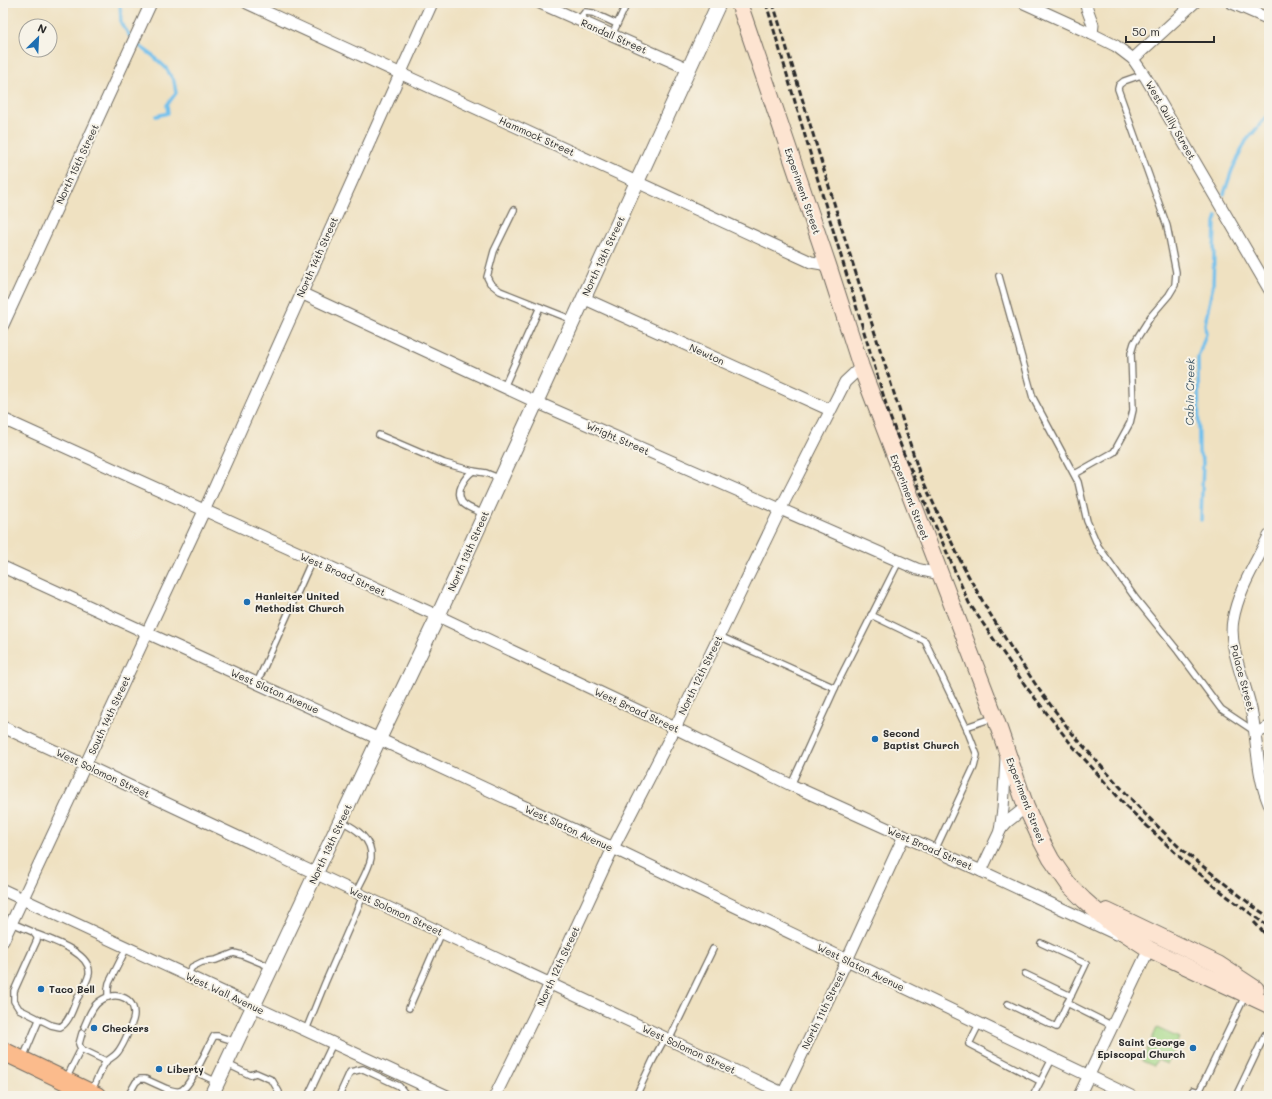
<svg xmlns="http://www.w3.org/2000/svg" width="1272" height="1099" font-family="Mali,sans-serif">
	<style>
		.green { fill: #a5d988; stroke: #68825a }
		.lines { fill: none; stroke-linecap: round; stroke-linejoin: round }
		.stream { stroke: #72c0ec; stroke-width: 3.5 }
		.service-casing { stroke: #706b60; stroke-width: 8 }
		.minor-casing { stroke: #706b60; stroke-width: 13 }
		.tertiary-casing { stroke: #706b60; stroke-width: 16 }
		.secondary-casing { stroke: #706b60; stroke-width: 18 }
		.primary-casing { stroke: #706b60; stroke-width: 20 }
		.service { stroke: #fff; stroke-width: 5.5 }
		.minor { stroke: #fff; stroke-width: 11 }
		.tertiary { stroke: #fff; stroke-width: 14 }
		.secondary { stroke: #fde4d1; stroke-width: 16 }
		.primary { stroke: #fbbb8c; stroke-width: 18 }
		.rail { stroke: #2b2b2b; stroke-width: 3; stroke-dasharray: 6 3; stroke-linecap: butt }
		.poi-dot { fill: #1f6fb2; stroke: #f7f3e8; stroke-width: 1.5 }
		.labels { text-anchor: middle; stroke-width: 4; stroke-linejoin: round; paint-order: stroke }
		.street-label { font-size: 10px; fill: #2b2b2b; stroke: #f7f3e8 }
		.poi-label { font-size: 10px; font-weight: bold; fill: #2b2b2b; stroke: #f7f3e8; text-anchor: start }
		.water-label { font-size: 11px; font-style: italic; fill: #405865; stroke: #f7f3e8 }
	</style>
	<rect width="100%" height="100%" fill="#f7f3e8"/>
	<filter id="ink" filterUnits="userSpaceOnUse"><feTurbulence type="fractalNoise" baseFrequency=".025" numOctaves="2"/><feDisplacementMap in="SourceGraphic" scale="8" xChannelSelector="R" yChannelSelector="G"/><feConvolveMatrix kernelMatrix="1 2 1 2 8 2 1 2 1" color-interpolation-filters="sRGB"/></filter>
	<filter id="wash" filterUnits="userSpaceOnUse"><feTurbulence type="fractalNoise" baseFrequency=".012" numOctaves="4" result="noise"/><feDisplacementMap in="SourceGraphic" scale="16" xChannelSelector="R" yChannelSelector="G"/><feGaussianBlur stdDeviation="0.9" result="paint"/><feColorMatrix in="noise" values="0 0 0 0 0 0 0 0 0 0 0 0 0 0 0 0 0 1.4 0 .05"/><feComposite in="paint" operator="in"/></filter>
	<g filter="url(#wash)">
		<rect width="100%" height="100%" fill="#efe1c1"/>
		<polygon class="green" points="1157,1028 1179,1038 1167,1064 1157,1060 1154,1066 1142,1061"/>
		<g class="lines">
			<g class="stream">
				<polyline points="120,3 121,23 134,42 152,55 166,68 174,81 176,93 167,105 168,113 156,116"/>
				<polyline points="1224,194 1232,170 1246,141 1269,114"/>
				<polyline points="1201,520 1203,461 1199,453 1198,357 1206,334 1205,324 1213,285 1215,222 1217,216"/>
			</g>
		</g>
	</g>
	<g filter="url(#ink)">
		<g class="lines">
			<defs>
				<g id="service">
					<polyline points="579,20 585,12 593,13 617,24"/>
					<polyline points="612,35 627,3"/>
					<polyline points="514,210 494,251 487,277 490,283 500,291 573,320"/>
					<polyline points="999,276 1033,398 1078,482 1087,521 1098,546 1136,599 1178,651 1221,709 1254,731"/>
					<polyline points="504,387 540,307"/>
					<polyline points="379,435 444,463 473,471"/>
					<polyline points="1075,474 1114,452 1130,423 1133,410 1131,353 1134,343 1151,316 1169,295 1175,285 1176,272 1167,226 1118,89 1119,85 1124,81 1144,74"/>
					<path d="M485,514C478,511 466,508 462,502C455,491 465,477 473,471L486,473L501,479"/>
					<polyline points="871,615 925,641 966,727 993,718"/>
					<polyline points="719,636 835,688 791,785"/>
					<polyline points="257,683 312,560"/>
					<polyline points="835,688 899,561"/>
					<path d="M341,821C355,828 373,839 371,858C369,869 361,882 356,892"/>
					<polyline points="935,850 974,767 977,755 966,727"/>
					<path d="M12,923L33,932L37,937V940L14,991V1001L19,1009L51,1025L60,1027C69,1023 73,1008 77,999C81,992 87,983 89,974C92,953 51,940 36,934"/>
					<polyline points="1025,974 1071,996"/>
					<polyline points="187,975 192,967 202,962 216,960 234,953 242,955 271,967"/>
					<polyline points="108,997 108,989 109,983 127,947"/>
					<polyline points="1067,1003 1113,1026"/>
					<polyline points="1008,1004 1056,1027 1086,964 1041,943"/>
					<polyline points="409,1008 442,932"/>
					<polyline points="979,1024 969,1044 1040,1081"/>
					<path d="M84,1027C88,1018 92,1006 100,1001C116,989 139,999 133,1020C129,1031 124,1045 117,1053C114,1057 108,1059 105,1063C100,1071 96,1082 92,1090"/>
					<polyline points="306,1030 325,983 363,896"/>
					<polyline points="669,1040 713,949"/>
					<polyline points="81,1049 106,1061"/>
					<polyline points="23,1058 39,1020"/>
					<polyline points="227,1064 250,1075 256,1073 272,1080 279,1092 278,1096"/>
					<polyline points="196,1072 217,1082"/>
					<polyline points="66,1079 81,1049 79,1044 82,1033"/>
					<path d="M167,1089C172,1090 177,1093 182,1090C192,1084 207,1048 214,1036H218L237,1042"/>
					<polyline points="1199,1092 1207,1096"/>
					<polyline points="128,1096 136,1082 140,1079 145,1079 167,1089 168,1092 168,1096"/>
					<polyline points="308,1096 333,1043"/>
					<polyline points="339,1096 350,1072 363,1069 399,1086 407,1096"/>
					<polyline points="636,1096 653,1060 665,1038"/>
					<polyline points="1033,1096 1052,1059"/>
					<polyline points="1190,1096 1193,1090 1199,1092 1245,996"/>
					<polyline points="1236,1096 1265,1035"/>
				</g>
				<g id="minor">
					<path d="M247,3C435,90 624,175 811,262L828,265"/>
					<polyline points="540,3 689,69"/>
					<polyline points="1024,3 1092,34 1116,46 1133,59 1146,78 1269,289"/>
					<polyline points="1085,3 1093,25 1092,34"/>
					<polyline points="1232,3 1269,19"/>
					<polyline points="1133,59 1194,3"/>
					<polyline points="301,293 536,402 917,569 939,574"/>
					<polyline points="583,298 830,410"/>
					<polyline points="3,325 151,3"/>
					<polyline points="3,419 438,616 675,728 791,785 981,871 1116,934"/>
					<path d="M1269,536C1256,563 1238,590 1233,620C1228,646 1245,682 1251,709C1258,741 1256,773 1269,804"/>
					<polyline points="3,567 379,739 613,848 1131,1096"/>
					<polyline points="3,727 85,765 789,1096"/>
					<polyline points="1256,733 1269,727"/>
					<polyline points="1000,830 1007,822 1026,807"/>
					<polyline points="981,871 1000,831 1003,809 1006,758"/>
					<polyline points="3,890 447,1096"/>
					<polyline points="3,941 204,511 432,3"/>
					<polyline points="495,1096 550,984 613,848 675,728 780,510 845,382 861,367"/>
					<polyline points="782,1096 847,960 904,836"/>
					<polyline points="1079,1096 1149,949 1142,946"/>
				</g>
				<polyline id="tertiary" points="211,1096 379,739 438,616 719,3"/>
				<g id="secondary">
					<polyline points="739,3 828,265 861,367 995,717 1026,807 1041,840 1051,859 1069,885 1084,900 1111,924 1149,949 1269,1005"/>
					<polyline points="1107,911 1218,964 1256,989"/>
				</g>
				<polyline id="primary" points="3,1051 97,1096"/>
			</defs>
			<use href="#service" class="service-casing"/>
			<use href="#minor" class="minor-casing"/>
			<use href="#tertiary" class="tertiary-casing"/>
			<use href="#secondary" class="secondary-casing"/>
			<use href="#primary" class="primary-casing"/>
			<use href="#service" class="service"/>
			<use href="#minor" class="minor"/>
			<use href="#tertiary" class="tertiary"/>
			<use href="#secondary" class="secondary"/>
			<use href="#primary" class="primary"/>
			<g class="rail">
				<polyline points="766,3 820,187 889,414 904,454 969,603 1027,688 1071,744 1127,807 1184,861 1228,897 1269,927"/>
				<polyline points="773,3 845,239 919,472 941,520 964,568 987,609 1010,646 1040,691 1071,732 1101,766 1145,814 1180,848 1254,907 1269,917"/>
				<polyline points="1254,922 1269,938"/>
			</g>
		</g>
	</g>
	<g class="poi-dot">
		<circle cx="247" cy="602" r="4"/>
		<circle cx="875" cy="739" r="4"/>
		<circle cx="41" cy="989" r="4"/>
		<circle cx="94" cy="1028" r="4"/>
		<circle cx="1193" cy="1048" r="4"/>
		<circle cx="159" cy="1069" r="4"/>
	</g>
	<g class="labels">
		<g class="street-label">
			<text transform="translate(614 36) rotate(24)" y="4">Randall Street</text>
			<text transform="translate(1171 120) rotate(60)" y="4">West Quilly Street</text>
			<text transform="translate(537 136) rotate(24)" y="4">Hammock Street</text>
			<text transform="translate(77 164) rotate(-65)" y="4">North 15th Street</text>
			<text transform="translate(803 191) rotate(71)" y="4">Experiment Street</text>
			<text transform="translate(603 256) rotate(-65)" y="4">North 13th Street</text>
			<text transform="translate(317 257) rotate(-66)" y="4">North 14th Street</text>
			<text transform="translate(707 354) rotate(24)" y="4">Newton</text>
			<text transform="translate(618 438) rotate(24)" y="4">Wright Street</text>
			<text transform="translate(910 497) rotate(69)" y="4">Experiment Street</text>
			<text transform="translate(468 551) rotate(-66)" y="4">North 13th Street</text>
			<text transform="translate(343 574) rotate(24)" y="4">West Broad Street</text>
			<text transform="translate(700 675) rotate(-64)" y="4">North 12th Street</text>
			<text transform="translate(1243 678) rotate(75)" y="4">Palace Street</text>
			<text transform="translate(275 691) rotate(24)" y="4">West Slaton Avenue</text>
			<text transform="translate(637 710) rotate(25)" y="4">West Broad Street</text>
			<text transform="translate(109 715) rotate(-65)" y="4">South 14th Street</text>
			<text transform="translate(103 773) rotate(25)" y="4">West Solomon Street</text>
			<text transform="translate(1026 800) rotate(69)" y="4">Experiment Street</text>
			<text transform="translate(569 828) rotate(25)" y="4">West Slaton Avenue</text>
			<text transform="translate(330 844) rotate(-65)" y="4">North 13th Street</text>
			<text transform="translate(930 848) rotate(24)" y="4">West Broad Street</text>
			<text transform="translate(396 911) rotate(25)" y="4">West Solomon Street</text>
			<text transform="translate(558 966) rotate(-65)" y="4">North 12th Street</text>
			<text transform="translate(861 967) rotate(26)" y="4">West Slaton Avenue</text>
			<text transform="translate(225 993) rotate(25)" y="4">West Wall Avenue</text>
			<text transform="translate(823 1010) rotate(-64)" y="4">North 11th Street</text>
			<text transform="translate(689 1049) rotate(25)" y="4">West Solomon Street</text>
		</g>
		<g class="poi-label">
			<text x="255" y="600">Hanleiter United<tspan x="255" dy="12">Methodist Church</tspan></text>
			<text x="883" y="737">Second<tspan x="883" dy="12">Baptist Church</tspan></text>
			<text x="49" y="993">Taco Bell</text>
			<text x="102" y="1032">Checkers</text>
			<text x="1185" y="1046" text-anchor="end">Saint George<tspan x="1185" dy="12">Episcopal Church</tspan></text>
			<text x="167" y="1073">Liberty</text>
		</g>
		<g class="water-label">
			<text transform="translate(1190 392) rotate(-89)" y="4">Cabin Creek</text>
		</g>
	</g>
	<rect width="1272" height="1099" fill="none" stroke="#f7f3e8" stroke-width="16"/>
	<g transform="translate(38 38) rotate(24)"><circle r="19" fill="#f7f3e8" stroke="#a5a39c"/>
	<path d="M0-3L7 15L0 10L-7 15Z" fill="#1f6fb2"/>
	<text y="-6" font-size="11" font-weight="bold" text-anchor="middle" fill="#2b2b2b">N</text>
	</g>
	<path d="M1126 36v6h88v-6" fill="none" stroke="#2b2b2b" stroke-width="2"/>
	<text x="1132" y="36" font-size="12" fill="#2b2b2b" stroke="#f7f3e8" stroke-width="3" paint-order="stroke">50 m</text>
</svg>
